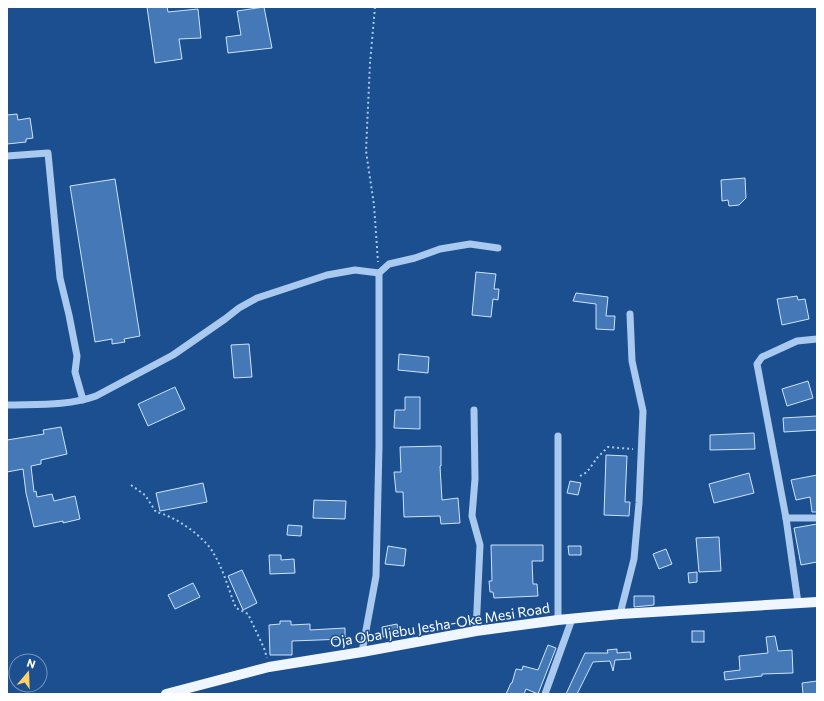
<svg xmlns="http://www.w3.org/2000/svg" width="824" height="701" font-family="Commissioner,sans-serif">
	<style>
		.building { fill: #4478b7; stroke: #cfe3fa }
		.lines { fill: none; stroke-linecap: round; stroke-linejoin: round }
		.path { stroke: #a9c9ee; stroke-width: 2; stroke-dasharray: 2 3; stroke-linecap: butt }
		.minor { stroke: #a9c9ee; stroke-width: 7 }
		.major { stroke: #f0f6ff; stroke-width: 10 }
		.labels { text-anchor: middle; stroke-width: 3; stroke-linejoin: round; paint-order: stroke }
		.street-label { font-size: 14px; fill: #fff; stroke: #1b4f8f }
	</style>
	<rect width="100%" height="100%" fill="#1b4f8f"/>
	<g class="building">
		<polygon points="147,7 167,7 168,12 198,9 201,38 179,39 182,59 155,63"/>
		<polygon points="264,7 272,48 228,53 226,37 241,35 237,11"/>
		<polygon points="17,114 18,120 30,118 33,138 26,139 26,142 7,144 7,115"/>
		<polygon points="745,178 746,198 739,205 729,206 728,200 722,201 721,180"/>
		<polygon points="115,179 140,336 124,339 125,342 112,344 112,339 95,342 70,186"/>
		<polygon points="476,272 496,274 494,289 499,289 498,300 493,299 491,317 472,315"/>
		<polygon points="576,293 608,297 606,316 615,316 614,330 596,329 596,304 573,301"/>
		<polygon points="797,296 798,300 805,299 809,319 782,325 777,299"/>
		<polygon points="249,344 252,377 234,378 231,345"/>
		<polygon points="399,354 429,357 428,373 398,370"/>
		<polygon points="808,381 813,398 787,406 782,389"/>
		<polygon points="175,387 185,409 148,426 138,404"/>
		<polygon points="405,397 420,397 420,429 394,428 395,410 405,410"/>
		<polygon points="817,416 817,430 784,432 783,418"/>
		<polygon points="61,427 67,454 41,460 41,464 31,466 34,492 36,491 37,497 52,494 54,501 75,496 80,519 63,523 63,521 34,527 26,493 23,469 7,472 7,440 44,434 43,430"/>
		<polygon points="754,433 755,449 710,450 710,435"/>
		<polygon points="441,446 441,466 440,466 442,500 458,498 460,523 441,524 440,516 404,517 403,492 396,492 394,472 401,472 400,447"/>
		<polygon points="606,455 627,456 625,502 630,502 629,516 604,515"/>
		<polygon points="749,473 754,493 714,503 709,484"/>
		<polygon points="817,475 817,512 812,512 810,497 796,500 791,480"/>
		<polygon points="570,481 581,483 578,495 567,493"/>
		<polygon points="203,483 207,502 160,511 156,493"/>
		<polygon points="314,500 346,501 345,519 313,518"/>
		<polygon points="817,524 817,562 801,565 794,528"/>
		<polygon points="288,525 302,526 301,536 287,535"/>
		<polygon points="719,537 721,571 699,572 696,538"/>
		<polygon points="491,545 543,545 543,561 532,561 533,584 537,584 538,596 494,598 493,592 490,592 489,581 492,581"/>
		<polygon points="388,546 406,549 404,566 385,564"/>
		<polygon points="568,546 581,546 581,555 569,555"/>
		<polygon points="666,549 672,564 659,569 653,554"/>
		<polygon points="269,555 281,555 281,560 294,559 295,573 270,574"/>
		<polygon points="242,570 257,603 243,610 228,576"/>
		<polygon points="697,572 697,582 689,583 688,573"/>
		<polygon points="193,583 200,597 175,609 168,595"/>
		<polygon points="634,596 654,596 654,605 634,607"/>
		<polygon points="280,621 291,621 291,625 310,624 310,630 345,628 345,639 292,641 292,655 270,655 269,625 280,624"/>
		<polygon points="397,624 399,632 383,637 382,627"/>
		<rect x="692" y="631" width="12" height="11"/>
		<polygon points="775,636 778,651 792,650 793,673 762,674 762,676 725,680 724,672 740,670 739,656 768,653 766,637"/>
		<polygon points="548,645 556,648 538,694 526,689 524,694 506,694 511,683 512,683 516,669 522,670 523,666 538,670"/>
		<polygon points="617,649 617,653 630,652 631,659 615,660 613,671 610,661 593,662 577,694 566,694 585,653 608,653 607,650"/>
		<polygon points="817,681 817,694 803,694 802,683"/>
	</g>
	<g class="lines">
		<g class="path">
			<polyline points="375,7 370,63 366,151 374,205 378,262"/>
			<polyline points="580,476 587,472 597,458 608,447 633,449"/>
			<path d="M131,485L145,495L156,512C175,516 205,537 214,554C224,571 229,591 236,608L248,614L264,648L267,658"/>
		</g>
		<g class="minor">
			<polyline points="7,156 48,153 60,278 69,315 77,356 75,372 83,400"/>
			<path d="M7,405C37,404 68,406 96,396L173,355L225,319L239,308L257,298L327,275L355,270L379,273"/>
			<polyline points="474,410 475,479 472,516 480,545 476,631"/>
			<polyline points="786,518 817,518"/>
			<polyline points="798,603 786,518 757,364 762,357 797,341 817,339"/>
			<polyline points="620,614 634,559 639,503 643,411 632,361 630,314"/>
			<polyline points="558,620 558,436"/>
			<polyline points="362,652 376,576 379,447 379,273 389,264 415,258 440,249 470,244 498,248"/>
			<polyline points="545,694 572,619"/>
		</g>
		<polyline class="major" points="166,694 269,667 362,652 476,631 558,620 620,614 817,602"/>
	</g>
	<g class="labels">
		<g class="street-label">
			<text transform="translate(440 625) rotate(-9)" y="5">Oja Oba Ijebu Jesha-Oke Mesi Road</text>
		</g>
	</g>
	<rect width="824" height="701" fill="none" stroke="#ffffff" stroke-width="16"/>
	<g transform="translate(28 673) rotate(19)"><circle r="19" fill="#1b4f8f" stroke="#7695bc"/>
	<path d="M0-3L7 15L0 10L-7 15Z" fill="#ffd166"/>
	<text y="-6" font-size="11" font-weight="bold" text-anchor="middle" fill="#ffffff">N</text>
	</g>
</svg>
